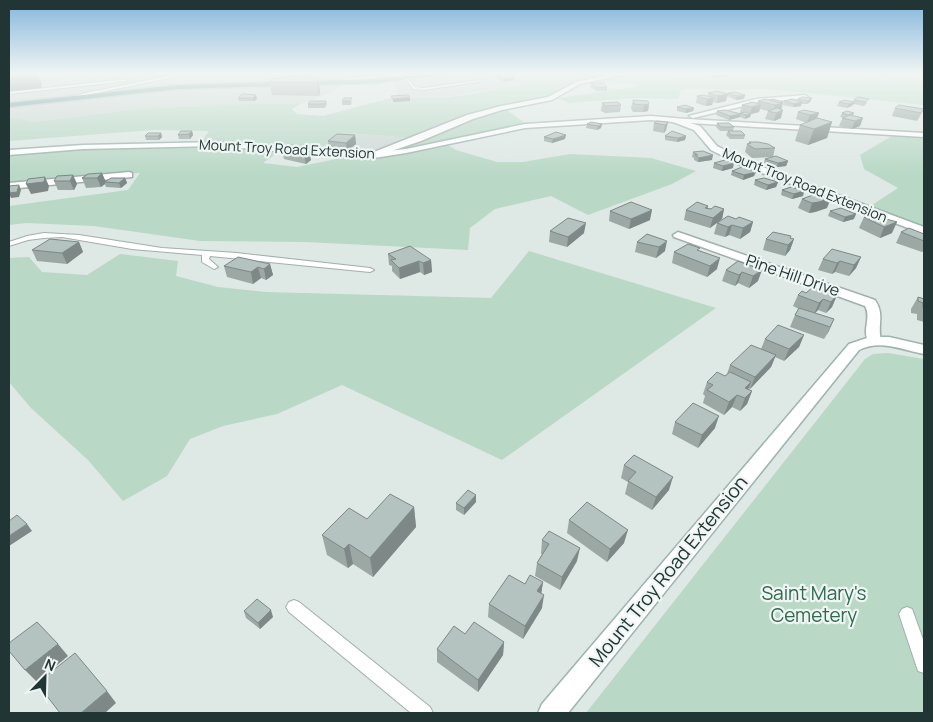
<svg xmlns="http://www.w3.org/2000/svg" width="933" height="722" font-family="Manrope,sans-serif">
	<style>
		.built { fill: #cdd8d5 }
		.green { fill: #b9d8c6 }
		.lines { fill: none; stroke-linecap: round; stroke-linejoin: round }
		.lane-casing { stroke: #a2afac; stroke-width: 2 }
		.street-casing { stroke: #a2afac; stroke-width: 3 }
		.secondary-casing { stroke: #9fb3af; stroke-width: 3 }
		.primary-casing { stroke: #bcc3c2; stroke-width: 3 }
		.lane { fill: #fff; fill-rule: evenodd }
		.street { fill: #fff; fill-rule: evenodd }
		.secondary { fill: #fff; fill-rule: evenodd }
		.primary { fill: #679a95; fill-rule: evenodd }
		.wall { fill: #9ba8a4 }
		.shaded-wall { fill: #7e8886 }
		.building { fill: #b4c3bf; stroke: #7e8886 }
		.labels { text-anchor: middle; stroke-width: 4.5; stroke-linejoin: round; paint-order: stroke }
		.far-street-label { font-size: 14px; fill: #213634; stroke: #eef5f3 }
		.street-label { font-size: 16px; fill: #213634; stroke: #eef5f3 }
		.near-street-label { font-size: 19px; fill: #213634; stroke: #eef5f3 }
		.near-park-label { font-size: 19px; fill: #2f694f; stroke: #eef5f3 }
	</style>
	<rect width="100%" height="100%" fill="#dee8e5"/>
	<g class="built">
		<polygon points="431,74 376,79 178,85 9,103 9,87 99,76 178,74"/>
		<polygon points="456,74 524,74 514,77 522,80 522,85 430,99 411,99 398,96 393,82"/>
		<polygon points="344,84 328,94 300,104 246,104 137,109 34,122 9,117 9,107 179,88"/>
		<polygon points="346,133 413,138 369,152 355,153 317,150"/>
	</g>
	<g class="green">
		<polygon points="75,74 178,74 158,77 160,75 99,76 9,87 9,85"/>
		<path d="M524,74H617L582,81L565,87L550,98L513,104L413,138L347,133L317,150L236,142H201L209,131L153,130L9,141V117L34,122L137,109L246,104H300L292,109L297,114L323,116L398,96C436,104 484,91 522,85V80L513,77Z"/>
		<path d="M630,74H666L719,79L788,76L786,74H857L888,81L892,80L887,76L917,78L920,76L916,74H924V105L768,89C752,88 736,90 720,90C703,89 698,87 681,90L678,99L634,98L569,103L558,98L634,87L637,84L586,82Z"/>
		<polygon points="504,108 525,123 383,153 458,123"/>
		<polygon points="903,135 924,137 924,228 869,207 898,188 864,169 860,155 890,137"/>
		<polygon points="216,145 280,151 263,163 297,167 346,157 388,157 448,145 456,150 497,162 523,162 570,154 651,158 696,171 672,184 588,215 551,196 495,209 470,228 468,250 306,242 200,241 94,226 26,223 9,225 9,206 128,190 140,173 86,175 9,183 9,155 84,149"/>
		<polygon points="529,251 716,308 502,460 342,385 277,414 223,426 190,439 167,476 123,501 88,460 31,408 9,382 9,258 29,257 42,272 87,275 120,254 178,261 176,276 218,287 265,292 491,298"/>
		<polygon points="888,353 924,359 924,713 586,713 865,359 873,354"/>
	</g>
	<g class="lines">
		<defs>
			<g id="lane">
				<polygon points="179,74 189,74 86,95 73,99 71,98 85,93"/>
				<polygon points="396,74 420,74 346,80 344,79"/>
				<polygon points="405,78 407,78 415,87 424,88 481,80 483,81 424,90 413,89"/>
				<polygon points="126,79 127,81 9,94 9,92"/>
				<polygon points="44,233 79,235 162,248 237,253 370,268 374,270 370,272 210,256 209,259 218,267 214,269 202,262 202,255 132,249 62,237 44,238 28,240 9,246 9,242 27,236"/>
				<polygon points="294,600 299,602 430,707 433,713 411,713 289,612 286,607 289,602"/>
				<polygon points="907,607 912,609 924,642 924,673 918,671 899,614 902,609"/>
			</g>
			<g id="street">
				<polygon points="613,74 627,74 580,84 552,100 502,110 473,119 421,141 371,158 364,156 467,115 501,106 548,97 576,82"/>
				<polygon points="805,95 808,97 807,98 756,103 693,118 689,116 756,99"/>
				<polygon points="671,118 924,133 924,137 674,122 670,120"/>
				<polygon points="129,172 132,173 132,177 9,189 9,183"/>
				<path d="M678,232L875,300C885,315 877,324 881,340L879,343H869C861,330 872,318 865,306L674,237L673,235Z"/>
			</g>
			<g id="secondary">
				<polygon points="651,116 674,118 700,126 717,146 744,160 924,227 924,234 738,164 711,150 694,130 673,122 651,120 525,128 406,153 368,159 217,146 83,149 9,155 9,150 83,145 217,142 368,153 406,149 525,124"/>
				<path d="M870,337H889L924,345V354C902,350 881,339 859,350L568,713H538L542,704L849,344Z"/>
			</g>
			<polygon id="primary" points="422,74 446,74 375,83 177,89 9,107 9,103 177,85 375,79"/>
		</defs>
		<use href="#lane" class="lane-casing"/>
		<use href="#street" class="street-casing"/>
		<use href="#secondary" class="secondary-casing"/>
		<use href="#primary" class="primary-casing"/>
		<use href="#lane" class="lane"/>
		<use href="#street" class="street"/>
		<use href="#secondary" class="secondary"/>
		<use href="#primary" class="primary"/>
	</g>
	<g class="wall">
		<polygon points="292,74 301,75 313,78 318,78 320,92 319,96 272,95 269,82 291,76"/>
		<polygon points="706,74 729,74 729,76 713,78"/>
		<polygon points="497,76 515,80 504,82 497,79"/>
		<polygon points="591,83 607,87 607,91 597,91 590,87"/>
		<polygon points="717,91 726,101 717,103 713,102 712,105 706,106 696,103 697,96 708,96 708,93"/>
		<polygon points="728,93 745,95 744,99 736,100 727,96"/>
		<polygon points="242,94 257,99 254,101 239,101 238,98"/>
		<polygon points="858,97 867,103 864,106 854,104 853,105 847,108 837,106 839,102 853,102 854,100"/>
		<polygon points="812,98 810,102 807,104 801,104 801,106 793,107 783,105 784,101 798,101 798,99"/>
		<polygon points="633,100 649,104 648,111 643,112 633,112 631,108"/>
		<polygon points="326,101 327,104 325,108 308,108 308,104"/>
		<polygon points="342,101 352,101 351,105 342,105"/>
		<polygon points="758,101 783,102 781,109 781,118 774,121 765,119 768,111 760,109 759,112 751,114 750,117 745,119 740,117 729,120 716,115 717,111 740,113 741,113 740,112 742,105 757,103"/>
		<polygon points="602,103 621,105 620,112 605,113 601,111"/>
		<polygon points="677,107 694,108 693,111 686,113 677,111"/>
		<polygon points="895,108 924,109 920,116 917,121 892,116"/>
		<polygon points="798,112 819,113 817,118 832,122 827,138 808,145 795,141 800,125 807,123 796,119"/>
		<polygon points="842,113 854,113 853,115 860,126 852,129 839,126 843,117 840,117"/>
		<polygon points="668,122 666,130 664,133 653,131 654,123"/>
		<polygon points="717,123 734,127 733,131 745,135 744,139 730,139 726,135 728,131 720,131 716,127"/>
		<polygon points="587,124 602,124 601,128 597,130 586,128"/>
		<polygon points="192,131 193,135 190,139 179,139 178,135"/>
		<polygon points="161,133 162,137 159,140 146,140 145,136"/>
		<polygon points="355,135 356,144 347,151 329,149 328,141"/>
		<polygon points="665,136 686,136 685,140 677,142 665,140"/>
		<polygon points="544,137 565,139 552,143 544,141"/>
		<polygon points="749,142 775,148 773,157 752,158 745,152 747,144 749,143"/>
		<polygon points="308,147 311,160 306,164 284,159 282,150"/>
		<polygon points="693,152 712,160 698,162 694,160 694,158 692,157"/>
		<polygon points="765,159 788,161 786,166 777,167 764,163"/>
		<polygon points="714,163 733,168 722,171 713,168"/>
		<polygon points="732,171 754,176 743,180 731,175"/>
		<polygon points="88,174 106,182 125,178 127,183 121,188 106,187 105,184 101,187 86,188 82,178"/>
		<polygon points="73,175 77,184 74,190 58,190 54,181"/>
		<polygon points="755,180 778,182 776,187 766,190 754,185"/>
		<polygon points="782,190 804,191 803,196 792,199 781,195"/>
		<polygon points="802,199 827,208 815,212 809,213 798,208"/>
		<polygon points="708,206 708,208 711,209 724,209 722,219 710,228 684,220 686,210"/>
		<polygon points="610,211 650,220 629,229 609,221"/>
		<polygon points="830,211 854,219 843,222 828,216"/>
		<polygon points="872,215 892,233 880,238 859,228 864,217"/>
		<polygon points="736,219 753,222 750,232 740,239 729,235 725,237 714,234 717,223"/>
		<polygon points="550,231 584,233 567,247 549,242"/>
		<polygon points="901,232 924,234 924,251 922,252 896,243"/>
		<polygon points="647,234 665,251 656,258 635,252 637,242"/>
		<polygon points="790,238 794,239 790,250 785,256 763,250 766,239"/>
		<polygon points="79,242 83,252 67,264 37,261 32,250"/>
		<polygon points="699,251 717,269 707,277 672,263 674,252"/>
		<polygon points="388,254 431,260 432,272 424,275 420,272 400,279 392,271 392,266 389,265"/>
		<polygon points="861,257 856,268 849,276 835,272 832,274 818,270 823,259"/>
		<polygon points="738,261 758,281 749,288 738,283 735,286 722,281 726,270"/>
		<polygon points="270,264 273,275 266,280 261,278 253,284 227,277 224,266"/>
		<polygon points="806,293 837,295 832,307 826,313 818,310 815,313 834,319 824,339 790,327 795,315 799,309 793,306 798,295"/>
		<polygon points="924,294 924,322 917,320 917,314 911,313 911,309 918,297 923,298"/>
		<polygon points="804,335 799,347 784,361 775,357 771,367 750,389 748,388 748,389 752,391 747,404 740,411 732,407 724,415 703,403 705,396 703,394 707,382 725,376 727,374 730,365 761,349 765,339"/>
		<polygon points="675,422 715,428 698,448 672,434"/>
		<polygon points="624,465 669,490 652,510 625,494 628,482 621,478"/>
		<polygon points="476,502 464,515 456,510 456,503"/>
		<polygon points="414,507 416,527 373,577 353,564 348,568 327,555 322,535 367,519"/>
		<polygon points="569,520 624,543 607,562 567,533"/>
		<polygon points="542,540 577,561 560,590 535,576 537,563 542,554 541,554"/>
		<polygon points="543,582 541,594 542,608 523,639 488,617 489,604 525,584"/>
		<polygon points="244,611 273,617 260,629 246,618"/>
		<polygon points="465,634 504,642 503,655 478,692 437,662 437,649"/>
	</g>
	<g class="shaded-wall">
		<polygon points="38,74 42,84 41,88 10,91 9,87 9,77"/>
		<polygon points="714,74 729,74 729,76 713,78"/>
		<polygon points="515,77 515,80 504,82 504,79"/>
		<polygon points="318,78 320,92 319,96 317,82"/>
		<polygon points="728,94 726,101 717,103 718,96"/>
		<polygon points="256,95 257,99 254,101 253,98"/>
		<polygon points="745,95 744,99 736,100 737,96"/>
		<polygon points="410,97 410,101 393,102 393,99"/>
		<polygon points="714,98 712,105 706,106 707,99"/>
		<polygon points="812,98 810,102 807,104 808,101"/>
		<polygon points="783,102 781,111 773,113 775,105"/>
		<polygon points="802,102 801,106 793,107 794,104"/>
		<polygon points="855,102 853,105 847,108 849,104"/>
		<polygon points="649,104 648,111 643,112 644,105"/>
		<polygon points="761,104 759,112 751,114 750,117 745,119 746,115 750,114 752,107"/>
		<polygon points="694,108 693,111 686,113 686,109"/>
		<polygon points="783,110 781,118 774,121 776,113"/>
		<polygon points="819,113 816,120 807,122 810,115"/>
		<polygon points="741,114 740,117 729,120 730,116"/>
		<polygon points="863,118 860,126 852,129 855,121"/>
		<polygon points="668,122 666,130 664,133 665,125"/>
		<polygon points="832,122 827,138 808,145 814,129"/>
		<polygon points="602,124 601,128 597,130 598,126"/>
		<polygon points="192,131 193,135 190,139 189,134"/>
		<polygon points="161,133 162,137 159,140 158,136"/>
		<polygon points="355,135 356,144 347,151 346,143"/>
		<polygon points="566,135 565,139 552,143 553,139"/>
		<polygon points="686,136 685,140 677,142 678,138"/>
		<polygon points="308,147 309,152 310,151 311,160 306,164 303,150"/>
		<polygon points="713,155 712,160 698,162 699,158"/>
		<polygon points="788,161 786,166 777,167 778,163"/>
		<polygon points="734,163 733,168 722,171 723,166"/>
		<polygon points="756,172 754,176 743,180 744,175"/>
		<polygon points="102,173 106,182 105,182 105,184 101,187 97,178"/>
		<polygon points="73,175 77,184 74,190 70,181"/>
		<polygon points="45,177 49,186 48,191 31,194 26,184"/>
		<polygon points="125,178 127,183 121,188 119,183"/>
		<polygon points="778,182 776,187 766,190 768,185"/>
		<polygon points="19,185 21,190 19,197 11,198 10,196 9,196 9,191"/>
		<polygon points="804,191 803,196 792,199 794,194"/>
		<polygon points="831,198 827,208 815,212 809,213 812,203"/>
		<polygon points="724,209 722,219 710,228 713,218"/>
		<polygon points="652,210 650,220 629,229 631,219"/>
		<polygon points="856,214 854,219 843,222 845,217"/>
		<polygon points="753,222 750,232 740,239 743,228"/>
		<polygon points="897,222 892,233 880,238 884,227"/>
		<polygon points="586,223 584,233 567,247 568,237"/>
		<polygon points="732,225 729,235 725,237 728,227"/>
		<polygon points="794,239 790,250 785,256 788,245"/>
		<polygon points="667,241 665,251 656,258 659,247"/>
		<polygon points="79,242 83,252 67,264 62,253"/>
		<polygon points="861,257 856,268 849,276 854,265"/>
		<polygon points="720,258 717,269 707,277 710,266"/>
		<polygon points="431,260 432,272 424,275 423,263"/>
		<polygon points="419,261 420,272 400,279 399,268"/>
		<polygon points="840,261 835,272 832,274 837,263"/>
		<polygon points="270,264 273,275 266,280 264,269"/>
		<polygon points="258,267 261,278 253,284 251,272"/>
		<polygon points="762,270 758,281 749,288 753,276"/>
		<polygon points="742,272 738,283 735,286 739,275"/>
		<polygon points="837,295 832,307 826,313 831,302"/>
		<polygon points="823,299 818,310 814,314 819,303"/>
		<polygon points="834,319 829,331 824,339"/>
		<polygon points="804,335 799,347 784,361 789,349"/>
		<polygon points="776,355 771,367 750,389 755,377"/>
		<polygon points="751,382 746,395 745,388"/>
		<polygon points="752,391 747,404 740,411 745,398"/>
		<polygon points="737,395 732,407 724,415 729,402"/>
		<polygon points="719,416 715,428 698,448 702,435"/>
		<polygon points="673,477 669,490 652,510 656,497"/>
		<polygon points="476,495 476,502 464,515 464,508"/>
		<polygon points="414,507 416,527 373,577 370,558"/>
		<polygon points="27,524 32,531 9,546 9,536"/>
		<polygon points="628,530 624,543 607,562 610,549"/>
		<polygon points="349,544 353,564 348,568 344,549"/>
		<polygon points="580,548 577,561 560,590 562,577"/>
		<polygon points="543,582 541,595 537,591"/>
		<polygon points="544,595 542,608 523,639 525,626"/>
		<polygon points="271,610 273,617 260,629 258,623"/>
		<polygon points="504,642 503,655 478,692 478,680"/>
		<polygon points="58,644 68,656 37,682 25,670"/>
		<polygon points="107,691 116,703 105,713 81,713"/>
	</g>
	<g class="building">
		<polygon points="9,74 36,74 9,77"/>
		<polygon points="312,74 311,78 318,78 317,82 269,82 271,79 301,75"/>
		<polygon points="507,74 515,77 504,79 497,76"/>
		<polygon points="591,83 603,83 607,87 597,88"/>
		<polygon points="717,91 728,94 718,96 708,93"/>
		<polygon points="735,92 745,95 737,96 728,93"/>
		<polygon points="242,94 256,95 253,98 238,98"/>
		<polygon points="408,95 410,97 393,99 391,96"/>
		<polygon points="704,95 714,98 707,99 697,96"/>
		<polygon points="802,97 812,98 808,101 798,99"/>
		<polygon points="858,97 869,99 865,102 854,100"/>
		<polygon points="344,98 352,98 350,101 342,101"/>
		<polygon points="766,99 783,103 775,105 758,101"/>
		<polygon points="773,99 783,102 780,103 770,100"/>
		<polygon points="792,99 802,102 794,104 784,101"/>
		<polygon points="633,100 648,101 649,104 644,105 634,104"/>
		<polygon points="844,100 855,102 849,104 839,102"/>
		<polygon points="310,101 326,101 324,104 308,104"/>
		<polygon points="618,102 621,105 606,106 602,103"/>
		<polygon points="752,102 761,104 752,107 742,105"/>
		<polygon points="685,105 694,108 686,109 677,107"/>
		<polygon points="899,105 924,109 921,113 895,108"/>
		<polygon points="777,108 783,110 776,113 768,111"/>
		<polygon points="725,110 741,114 730,116 717,111"/>
		<polygon points="804,110 819,113 810,115 798,112"/>
		<polygon points="847,111 854,113 848,115 842,113"/>
		<polygon points="745,112 751,114 746,115 740,113"/>
		<polygon points="850,115 863,118 855,121 842,118"/>
		<polygon points="817,118 832,122 814,129 800,125"/>
		<polygon points="657,121 668,122 665,125 654,123"/>
		<polygon points="591,122 602,124 598,126 587,124"/>
		<polygon points="717,123 729,123 734,127 721,127"/>
		<polygon points="181,131 192,131 189,134 178,135"/>
		<polygon points="672,131 686,136 678,138 665,136"/>
		<polygon points="728,131 741,131 745,135 731,135"/>
		<polygon points="556,132 566,135 553,139 544,137"/>
		<polygon points="148,133 161,133 158,136 145,136"/>
		<polygon points="337,134 355,135 346,143 328,141"/>
		<polygon points="749,142 758,142 768,144 775,148 755,149 747,144 751,143"/>
		<polygon points="290,145 308,147 303,150 310,151 304,155 282,150"/>
		<polygon points="703,151 713,155 699,158 695,155 698,155 693,152"/>
		<polygon points="776,156 788,161 778,163 765,159"/>
		<polygon points="725,160 734,163 723,166 714,163"/>
		<polygon points="742,167 756,172 744,175 732,171"/>
		<polygon points="102,173 97,178 82,178 88,174"/>
		<polygon points="73,175 70,181 54,181 57,176"/>
		<polygon points="45,177 44,182 26,184 28,179"/>
		<polygon points="111,178 125,178 119,183 105,182"/>
		<polygon points="764,178 778,182 768,185 755,180"/>
		<polygon points="19,185 17,192 9,193 10,191 9,191 9,186"/>
		<polygon points="791,187 804,191 794,194 782,190"/>
		<polygon points="818,193 831,198 819,202 812,203 802,199"/>
		<polygon points="631,202 652,210 631,219 610,211"/>
		<polygon points="697,202 708,206 705,208 711,209 715,206 724,209 713,218 686,210"/>
		<polygon points="841,208 856,214 845,217 830,211"/>
		<polygon points="872,215 897,222 884,227 864,217"/>
		<polygon points="728,216 736,219 739,217 753,222 743,228 732,225 728,227 717,223"/>
		<polygon points="568,218 586,223 568,237 550,231"/>
		<polygon points="909,228 924,234 924,241 901,232"/>
		<polygon points="773,232 791,236 790,238 794,239 788,245 766,239"/>
		<polygon points="647,234 667,241 659,247 637,242"/>
		<polygon points="50,239 79,242 62,253 32,250"/>
		<polygon points="688,244 700,248 697,250 720,258 710,266 674,252"/>
		<polygon points="410,246 431,260 423,263 419,261 399,268 391,260 396,259 388,254"/>
		<polygon points="832,249 861,257 854,265 840,261 837,263 823,259"/>
		<polygon points="238,257 270,264 264,269 258,267 251,272 224,266"/>
		<polygon points="738,261 762,270 753,276 742,272 739,275 726,270"/>
		<polygon points="813,287 837,295 831,302 823,299 819,303 798,295 802,291 806,293"/>
		<polygon points="918,297 924,299 924,308 923,308 923,303 918,301"/>
		<polygon points="799,308 834,319 830,327 795,315"/>
		<polygon points="778,325 804,335 789,349 765,339"/>
		<polygon points="751,345 776,355 755,377 730,365"/>
		<polygon points="717,372 725,376 730,372 751,382 745,388 752,391 745,398 737,395 729,402 707,390 713,385 707,382"/>
		<polygon points="693,403 719,416 702,435 675,422"/>
		<polygon points="634,455 673,477 656,497 628,481 636,472 624,465"/>
		<polygon points="468,490 476,495 464,508 456,503"/>
		<polygon points="390,494 414,507 370,558 349,544 344,549 322,535 349,508 367,519"/>
		<polygon points="587,502 628,530 610,549 569,520"/>
		<polygon points="17,515 27,524 9,536 9,521"/>
		<polygon points="549,531 580,548 562,577 537,563 549,544 542,540"/>
		<polygon points="509,575 525,584 530,575 543,582 537,591 544,595 525,626 489,604"/>
		<polygon points="257,599 271,610 258,623 244,611"/>
		<polygon points="37,622 58,644 25,670 9,651 9,643"/>
		<polygon points="474,622 504,642 478,680 437,649 454,626 465,634"/>
		<polygon points="75,653 107,691 81,713 60,713 37,683"/>
	</g>
	<linearGradient id="sky" x2="0" y2="1"><stop stop-color="#83b5dc"/><stop offset="0.42" stop-color="#f0f5f3"/><stop offset="1" stop-color="#f0f5f3" stop-opacity="0"/></linearGradient>
	<rect width="933" height="175" fill="url(#sky)"/>
	<g class="labels">
		<g class="far-street-label">
			<text transform="translate(287 149) rotate(3)" y="5">Mount Troy Road Extension</text>
			<text transform="translate(805 185) rotate(22)" y="5">Mount Troy Road Extension</text>
		</g>
		<g class="street-label">
			<text transform="translate(793 275) rotate(19)" y="6">Pine Hill Drive</text>
		</g>
		<g class="near-street-label">
			<text transform="translate(668 571) rotate(-51)" y="7">Mount Troy Road Extension</text>
		</g>
		<g class="near-park-label">
			<text x="814" y="600">Saint Mary's<tspan x="814" dy="22">Cemetery</tspan></text>
		</g>
	</g>
	<rect width="933" height="722" fill="none" stroke="#213634" stroke-width="20"/>
	<g transform="translate(45 677) rotate(23)" stroke="#eef5f3" stroke-width="4" paint-order="stroke">
	<path d="M0-4L9 19L0 12L-9 19Z" fill="#213634"/>
	<text y="-8" font-size="14" font-weight="bold" text-anchor="middle" fill="#213634">N</text>
	</g>
</svg>
